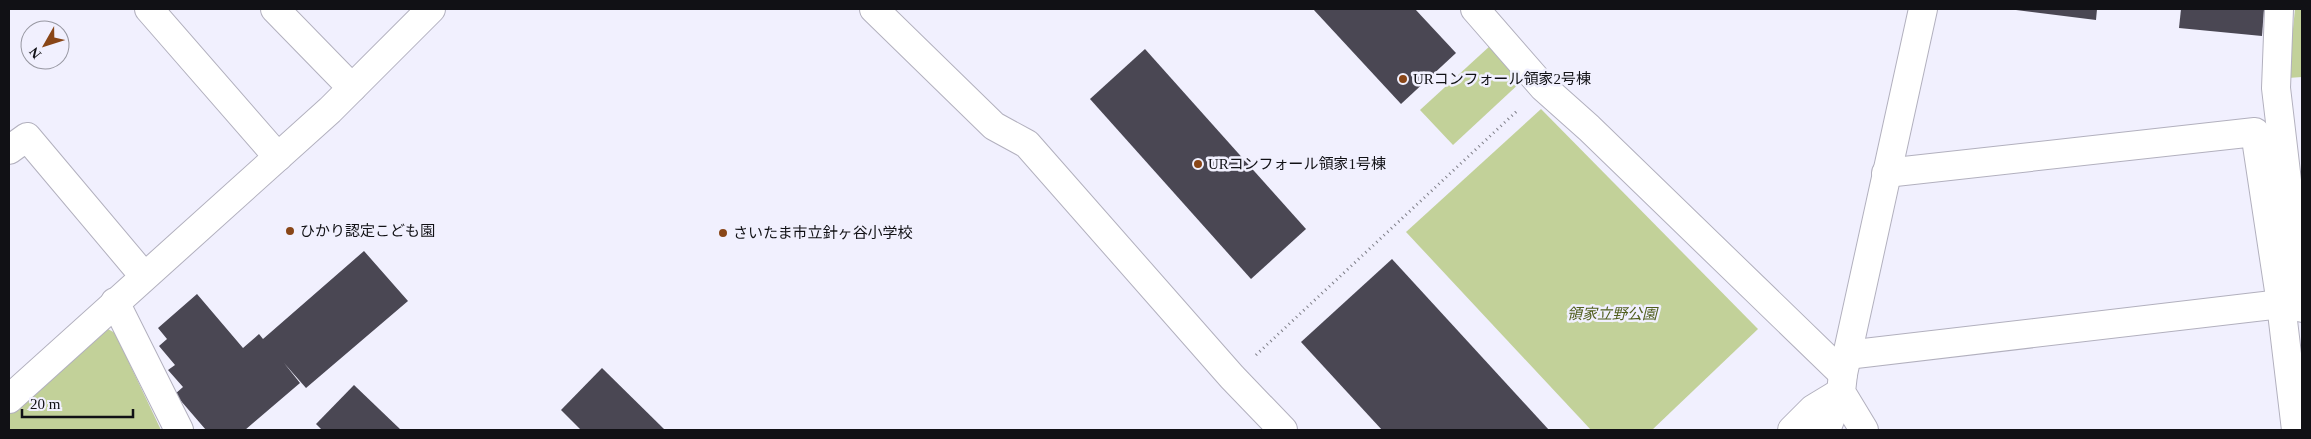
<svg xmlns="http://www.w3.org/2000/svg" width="2311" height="439" font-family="'Times New Roman','Noto Sans JP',serif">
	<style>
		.green { fill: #c2d199 }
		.building { fill: #4a4753 }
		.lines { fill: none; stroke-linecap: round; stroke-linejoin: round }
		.minor-casing { stroke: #b2b0be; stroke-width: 30 }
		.path { stroke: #7e7e87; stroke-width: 3; stroke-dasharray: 1 4; stroke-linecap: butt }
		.minor { stroke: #fff; stroke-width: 28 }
		.poi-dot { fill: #894617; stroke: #f1f0fe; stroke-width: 2 }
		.labels { text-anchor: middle; stroke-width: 5; stroke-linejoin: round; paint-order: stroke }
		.poi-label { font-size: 15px; fill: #111115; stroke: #f1f0fe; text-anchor: start }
		.park-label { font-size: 15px; font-style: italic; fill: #505e1e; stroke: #f1f0fe }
	</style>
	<rect width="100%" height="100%" fill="#f1f0fe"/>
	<g class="green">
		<polygon points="2295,9 2302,9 2302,77 2288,78"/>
		<polygon points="1491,45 1523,80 1453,145 1420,110"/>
		<polygon points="1541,109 1758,329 1652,430 1591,430 1406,232"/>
		<polygon points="108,329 115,333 161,430 9,430 9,412"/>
	</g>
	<g class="building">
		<polygon points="1313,9 1415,9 1456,53 1401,104"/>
		<polygon points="2008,9 2097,9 2096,20"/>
		<polygon points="2181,9 2264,9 2262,36 2179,28"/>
		<polygon points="1145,49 1306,229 1251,279 1090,99"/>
		<polygon points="364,251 408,301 306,388 284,363 300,383 245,430 206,430 175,394 183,387 168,370 175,365 159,346 167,339 158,328 197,294 243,348 259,334 263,339"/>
		<polygon points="1392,259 1549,430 1382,430 1301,342"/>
		<polygon points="602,368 665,430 581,430 561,410"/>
		<polygon points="354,385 401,430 322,430 316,424"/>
	</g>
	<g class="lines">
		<defs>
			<g id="minor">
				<polyline points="149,9 278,157"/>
				<polyline points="275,9 352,88"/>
				<polyline points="874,9 994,126 1027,144 1232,377 1283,430"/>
				<polyline points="1475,9 1543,87 1589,128 1843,374"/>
				<polyline points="2279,9 2276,88 2302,308"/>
				<polyline points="9,150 27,137 144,276"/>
				<polyline points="1886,173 2255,132 2281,304 2296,430"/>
				<polyline points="115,302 179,430"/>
				<polyline points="1847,355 2281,304"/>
				<polyline points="9,399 330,110 431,9"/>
				<polyline points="1792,430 1813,409 1841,392"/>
				<polyline points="1826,430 1841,392"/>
				<polyline points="1864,430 1841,392 1843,374 1923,9"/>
			</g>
		</defs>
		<use href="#minor" class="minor-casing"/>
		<polyline class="path" points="1256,355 1518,110"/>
		<use href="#minor" class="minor"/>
	</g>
	<g class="poi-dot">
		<circle cx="1403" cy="79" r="5"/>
		<circle cx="1198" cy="164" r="5"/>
		<circle cx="290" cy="231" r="5"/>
		<circle cx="723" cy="233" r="5"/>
	</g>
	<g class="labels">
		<g class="poi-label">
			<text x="1413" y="84">URコンフォール領家2号棟</text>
			<text x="1208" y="169">URコンフォール領家1号棟</text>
			<text x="300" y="236">ひかり認定こども園</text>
			<text x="733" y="238">さいたま市立針ヶ谷小学校</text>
		</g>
		<g class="park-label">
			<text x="1612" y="319">領家立野公園</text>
		</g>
	</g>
	<rect width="2311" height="439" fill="none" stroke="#111115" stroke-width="20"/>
	<g transform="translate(45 45) rotate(231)"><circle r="24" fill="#f1f0fe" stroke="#9797a1"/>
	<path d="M0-4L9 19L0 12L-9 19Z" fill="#894617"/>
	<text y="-8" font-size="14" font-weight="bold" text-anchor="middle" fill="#111115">N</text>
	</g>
	<path d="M22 409v8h111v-8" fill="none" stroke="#111115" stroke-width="2.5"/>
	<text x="30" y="409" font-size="15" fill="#111115" stroke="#f1f0fe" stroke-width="4" paint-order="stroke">20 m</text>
</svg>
